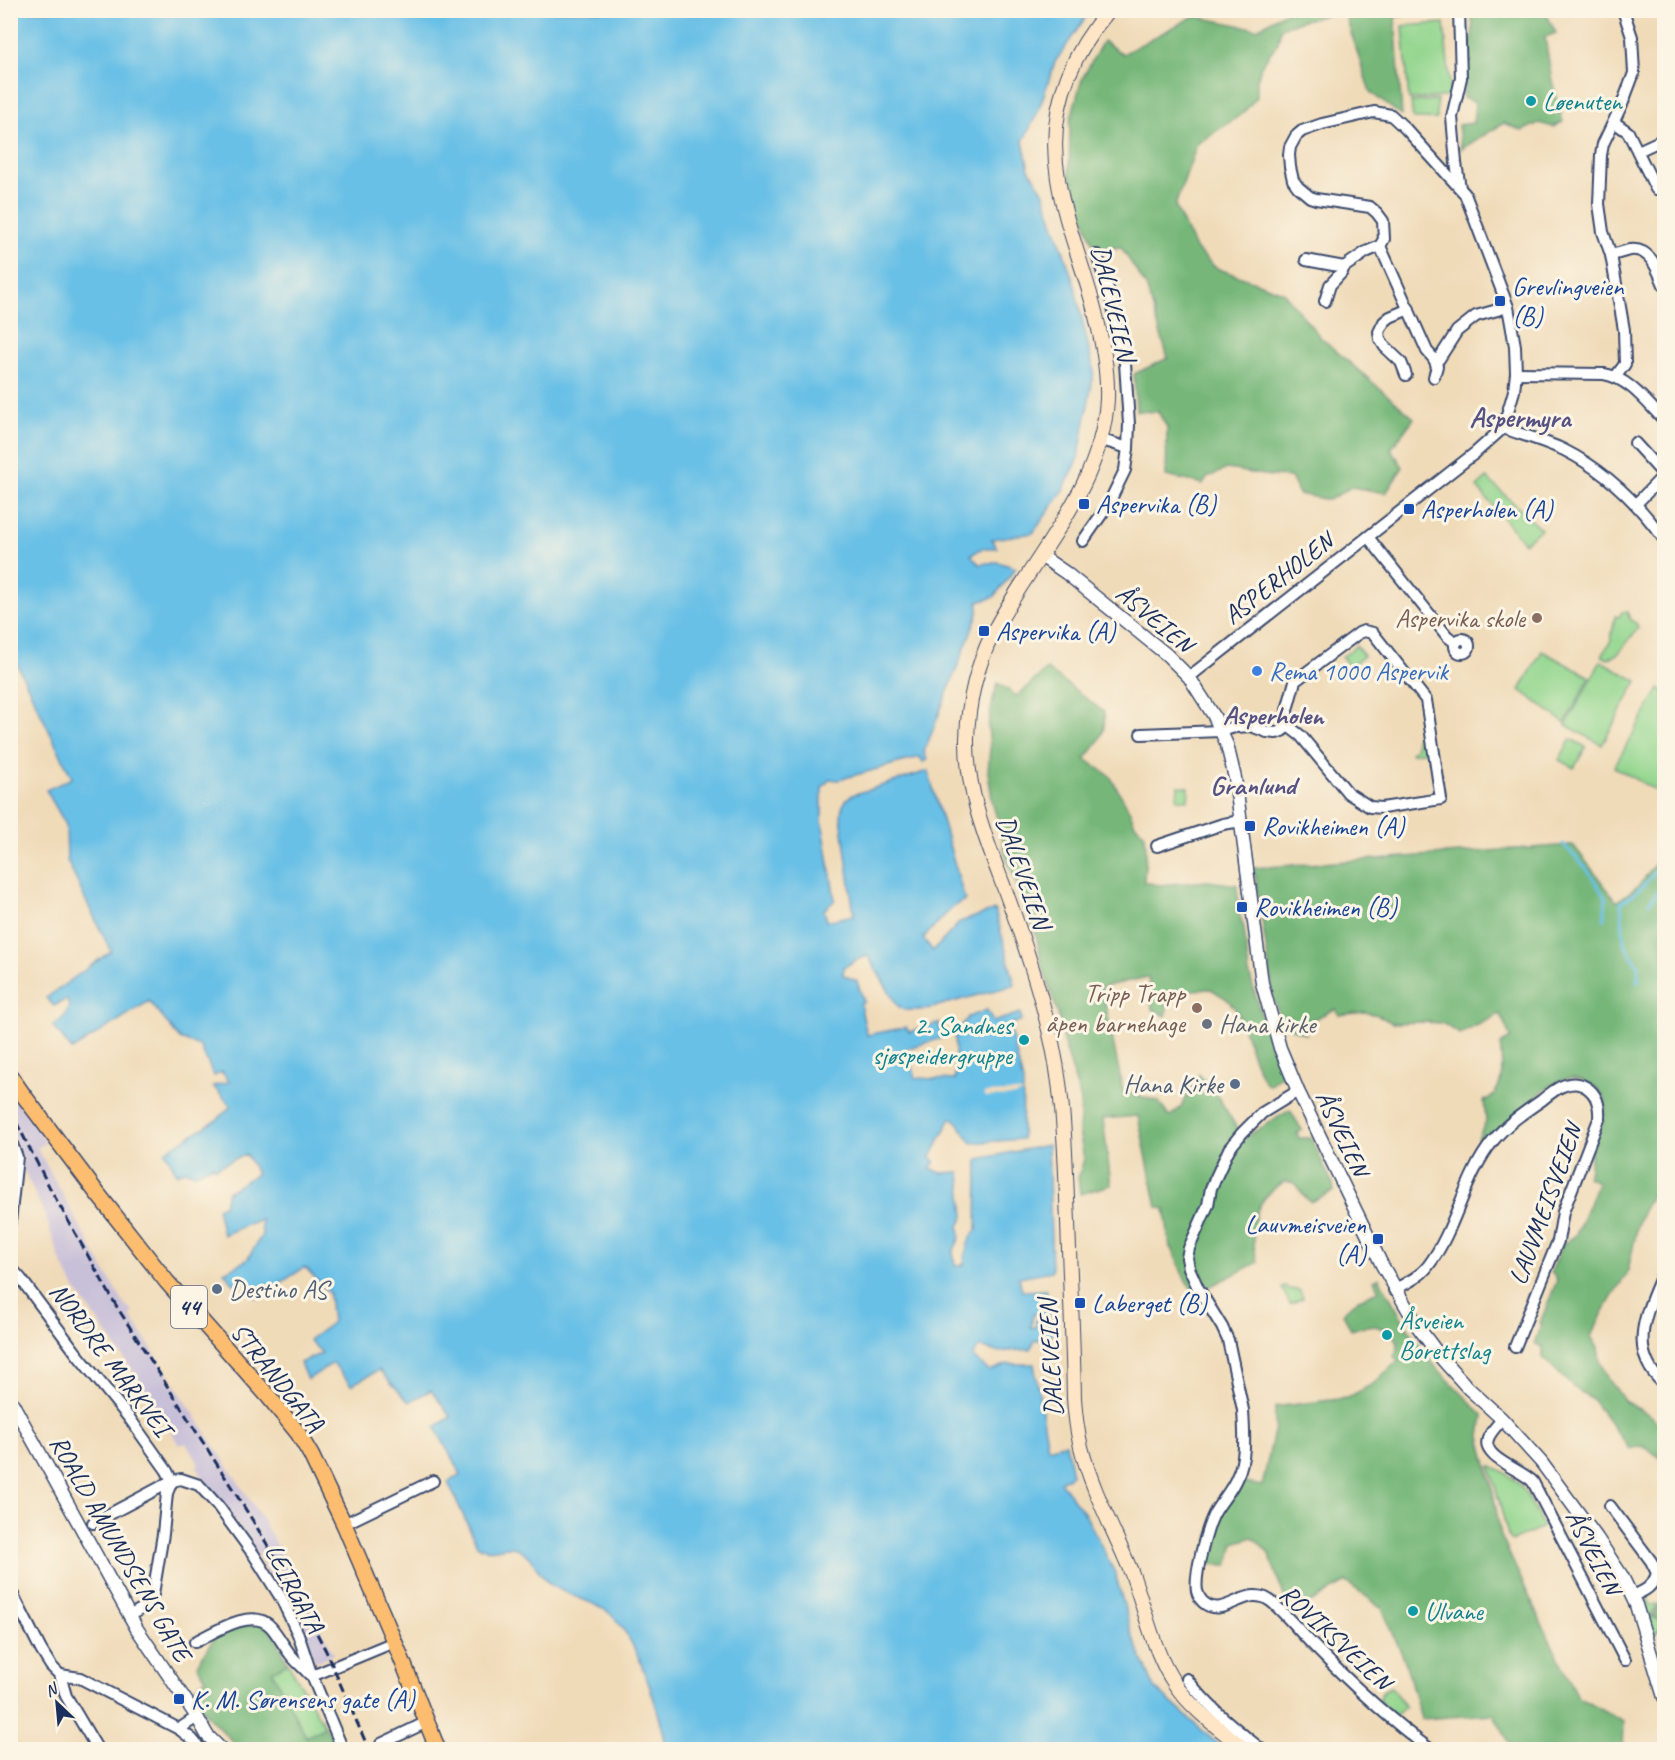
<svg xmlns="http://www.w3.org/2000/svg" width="1675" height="1760" font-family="Caveat,sans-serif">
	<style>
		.industrial { fill: #c8bfd8 }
		.green { fill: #93d68e; stroke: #578276; stroke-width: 1.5 }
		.forest { fill: #76b779; stroke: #48736c; stroke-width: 1.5 }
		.water { fill: #69c0e6; stroke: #4278a2; stroke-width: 1.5 }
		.pier { fill: #f0dbb9 }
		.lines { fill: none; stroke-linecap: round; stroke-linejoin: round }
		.stream { stroke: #69c0e6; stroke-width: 3 }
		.minor-casing { stroke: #3b496c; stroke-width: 14 }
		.tertiary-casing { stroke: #3b496c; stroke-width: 15 }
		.secondary-casing { stroke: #3b496c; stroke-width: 16 }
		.primary-casing { stroke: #3b496c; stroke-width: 18 }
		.minor { stroke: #fff; stroke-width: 10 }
		.tertiary { stroke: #fff; stroke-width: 12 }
		.secondary { stroke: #fee5c5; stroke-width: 14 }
		.primary { stroke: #fcbd6f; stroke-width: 15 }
		.rail { stroke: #1b2f5e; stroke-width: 3; stroke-dasharray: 9 4.5; stroke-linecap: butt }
		.culture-dot { fill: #0f9aa8; stroke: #fcf5e5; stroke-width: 2 }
		.transit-dot { fill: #1a4fb4; stroke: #fcf5e5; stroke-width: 2 }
		.education-dot { fill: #8d6e63; stroke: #fcf5e5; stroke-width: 2 }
		.shop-dot { fill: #3f7fe0; stroke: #fcf5e5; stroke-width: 2 }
		.worship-dot { fill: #6b7280; stroke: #fcf5e5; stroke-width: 2 }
		.service-dot { fill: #5c6f8a; stroke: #fcf5e5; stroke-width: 2 }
		.labels { text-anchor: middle; stroke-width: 6; stroke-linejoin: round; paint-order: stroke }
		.shield { fill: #fcf5e5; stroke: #5e6a86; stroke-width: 1.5 }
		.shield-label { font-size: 24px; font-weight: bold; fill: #1b2f5e }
		.culture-label { font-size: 26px; fill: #0d838f; stroke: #fcf5e5; text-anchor: start }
		.transit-label { font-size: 26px; fill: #164399; stroke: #fcf5e5; text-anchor: start }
		.street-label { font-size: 26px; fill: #1b2f5e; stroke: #fcf5e5 }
		.education-label { font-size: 26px; fill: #785e54; stroke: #fcf5e5; text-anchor: end }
		.shop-label { font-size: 26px; fill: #366cbe; stroke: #fcf5e5; text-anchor: start }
		.worship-label { font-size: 26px; fill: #5b616d; stroke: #fcf5e5; text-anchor: start }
		.service-label { font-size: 26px; fill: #4e5e75; stroke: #fcf5e5; text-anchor: end }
		.neighbourhood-label { font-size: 27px; font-weight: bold; fill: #565384; stroke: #fcf5e5 }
		.quarter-label { font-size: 28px; font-weight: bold; fill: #565384; stroke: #fcf5e5 }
	</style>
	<rect width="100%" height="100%" fill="#fcf5e5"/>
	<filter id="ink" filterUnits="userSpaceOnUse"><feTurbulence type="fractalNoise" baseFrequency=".0167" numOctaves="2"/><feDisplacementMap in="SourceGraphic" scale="12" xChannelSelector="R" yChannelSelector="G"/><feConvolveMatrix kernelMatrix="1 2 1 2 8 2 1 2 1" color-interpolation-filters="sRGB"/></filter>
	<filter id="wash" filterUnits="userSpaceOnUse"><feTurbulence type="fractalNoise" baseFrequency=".008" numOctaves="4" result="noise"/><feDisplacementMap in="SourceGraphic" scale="24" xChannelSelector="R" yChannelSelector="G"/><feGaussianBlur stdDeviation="1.35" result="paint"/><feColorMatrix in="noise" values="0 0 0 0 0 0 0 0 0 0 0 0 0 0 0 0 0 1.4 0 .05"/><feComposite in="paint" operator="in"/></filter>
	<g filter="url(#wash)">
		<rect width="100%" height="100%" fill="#f0dbb9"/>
		<polygon class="industrial" points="10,1093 37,1127 45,1143 37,1148 102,1266 126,1307 130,1308 133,1313 131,1317 259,1514 292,1572 334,1654 318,1661 314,1660 259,1556 203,1479 197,1466 199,1464 186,1443 179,1445 150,1395 74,1287 60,1260 46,1218 22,1166 22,1157 11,1135"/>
		<g class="green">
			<polygon points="1444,23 1451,96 1409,100 1403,26"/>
			<polygon points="1437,100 1437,119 1413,119 1411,102"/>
			<polygon points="1487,478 1541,529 1524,543 1477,487"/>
			<polygon points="1622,612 1627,612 1630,619 1637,624 1638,628 1619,653 1608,659 1602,656 1611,640 1615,616 1619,617"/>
			<polygon points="1356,646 1364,656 1350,667 1342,657"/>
			<polygon points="1542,651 1590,677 1565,723 1520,690"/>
			<polygon points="1601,661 1637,681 1602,745 1566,725"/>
			<polygon points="1659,689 1664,692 1664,795 1614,767"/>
			<polygon points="1426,734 1429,751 1411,753 1416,746 1416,736"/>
			<polygon points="1571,739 1586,747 1574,768 1559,760"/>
			<polygon points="1178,786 1189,787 1188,800 1177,799"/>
			<polygon points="1286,1286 1288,1290 1291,1289 1300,1291 1303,1298 1290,1304 1282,1288"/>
			<path d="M1490,1466C1522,1476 1529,1499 1543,1527L1512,1541L1509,1539Z"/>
			<polygon points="1648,1599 1651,1606 1657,1604 1658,1606 1650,1616 1664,1620 1664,1624 1657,1633 1652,1633 1644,1606"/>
			<polygon points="288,1663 325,1727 307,1738 271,1670"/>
			<path d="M1391,1687L1405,1707L1395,1716L1380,1702C1379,1694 1384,1689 1391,1687Z"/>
		</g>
		<g class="forest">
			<polygon points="1287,11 1433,11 1395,17 1402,116 1370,92 1344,11 1300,21 1281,28 1278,43 1262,64 1257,80 1257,97 1242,114 1197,144 1175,206 1195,248 1216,268 1283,292 1321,338 1414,418 1391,449 1403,467 1386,493 1351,487 1329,500 1299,494 1291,477 1271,476 1227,469 1208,477 1203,484 1166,476 1167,427 1158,412 1136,411 1134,374 1168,358 1146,286 1121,247 1095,250 1069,175 1070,121 1082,79 1103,41 1123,54 1194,16 1257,29"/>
			<polygon points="1471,11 1545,11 1556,33 1545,37 1552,81 1563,122 1553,127 1539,123 1522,131 1504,123 1461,149 1458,125 1473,123 1475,102 1463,98 1473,28"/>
			<path d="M1047,669L1104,712C1107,734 1098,743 1085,759L1110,776L1128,808L1135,824L1145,834L1146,851L1144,882L1159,885L1208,881L1237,885L1239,912L1244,928L1249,973L1270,1043L1282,1074L1269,1085L1265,1083L1253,1057L1242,1022L1234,1007L1227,999L1211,989L1189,990L1177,998L1167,1006L1166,1016L1152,1009L1148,977L1102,987L1123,1091L1159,1102L1169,1117L1180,1108L1199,1074L1220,1100L1241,1135L1244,1138L1290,1110L1302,1130L1297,1134L1299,1138H1311L1333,1185L1334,1191L1311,1202L1307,1199L1294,1183L1285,1181C1260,1196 1251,1214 1254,1242C1254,1249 1255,1255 1258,1262L1198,1293C1183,1284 1179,1263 1172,1248H1170L1165,1209L1157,1207L1138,1116L1103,1119L1111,1185L1080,1194L1078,1178L1084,1159L1079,1131L1081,1101L1062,1036L1058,1014L1041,961L1037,938L1005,853L1001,831L993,805L988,772L990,748L988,726L993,699L998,683L1017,696Z"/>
			<path d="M1572,845L1574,846L1617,902L1640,884L1664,851V1185L1653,1192L1639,1219L1627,1275C1620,1281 1594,1328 1591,1337L1598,1348L1600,1361L1608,1380L1616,1389L1624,1401L1648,1414L1664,1428V1466L1660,1457L1642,1446L1630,1449L1592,1399L1573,1387L1543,1358V1347L1534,1343L1542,1324L1540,1323L1556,1283L1557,1279L1551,1272L1563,1244L1576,1235L1598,1182L1587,1177C1588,1174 1590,1171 1590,1168C1591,1164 1589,1159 1590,1155C1597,1130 1622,1097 1587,1082C1579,1078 1569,1077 1560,1081C1534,1094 1506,1124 1485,1143L1478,1139L1486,1121L1484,1101C1507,1091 1502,1064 1500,1044L1511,1038L1500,1014L1460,1034L1442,1023L1424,1022L1392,1023L1378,1015L1364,1012L1339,1015L1335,1009L1301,1025L1306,1034L1282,1025L1274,999L1254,868Z"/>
			<path d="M1379,1278L1406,1325L1432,1363L1483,1415L1480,1437L1490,1477L1501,1536L1542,1624L1578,1697L1624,1722L1623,1749H1513L1493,1714L1421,1719L1405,1661L1382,1608L1346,1582L1300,1609L1284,1596L1269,1554L1253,1537L1234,1543L1228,1565L1205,1564L1209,1536L1220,1511L1241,1482L1262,1486L1275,1427V1407L1347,1398L1373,1384L1398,1361L1394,1356C1405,1340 1391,1330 1375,1326C1368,1324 1358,1328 1351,1330L1343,1313L1359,1299L1379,1291L1374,1280Z"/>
			<polygon points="1664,1598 1664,1620 1652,1618"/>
			<polygon points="258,1623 272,1629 288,1663 272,1671 306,1737 325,1727 339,1744 341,1749 240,1749 204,1712 189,1692 206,1678 197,1665 216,1635 228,1628"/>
		</g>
		<path class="water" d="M11,11H1090L1055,62L1038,112L1023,141L1029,169L1043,191L1074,283L1094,372L1078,460L1062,492L1033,533L992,539L997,548H982L971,555L979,564L998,562L1016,568L994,597L978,602V614L924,752L927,760L923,762L920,757L838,780L830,779L822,788V820L835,900L824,910L827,921L854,915L841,817C841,807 844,801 852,795L928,771L965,900L952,908L923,938L933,951L960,922L995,910L1015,985L923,1010H904L897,1005L868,956L856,960L844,967L843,975L857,981L864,1002L860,1003L867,1035L906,1027L909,1032L939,1023L942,1038L905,1049L916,1078L955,1080V1036L968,1017L987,1010L993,1022L1020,1013L1022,1020L1009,1025L1023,1082L1022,1139L972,1143L956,1121L951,1118L931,1157L935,1161L930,1169L942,1173L960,1172L964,1217L959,1226L960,1237L953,1252L955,1265H964C965,1254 968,1237 977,1230L978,1159L1048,1145L1052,1271L1019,1277L1022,1291L1046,1290L1051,1314H1033L1031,1327H1036V1319L1050,1318L1052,1336L1034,1341L1031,1349L997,1352L980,1347L972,1356L989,1371L1008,1364H1034L1048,1448L1066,1443L1072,1475L1060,1482L1085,1514L1115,1573L1133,1638L1155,1688L1223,1749H667C660,1714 637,1634 608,1612C592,1600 568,1597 550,1584C537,1574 533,1554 516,1548C503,1543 494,1556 477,1545L448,1482L461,1475L435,1427L451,1417L431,1390L409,1402L379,1370L351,1385L333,1363L307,1380L300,1363L322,1353L309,1340L332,1323L329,1293L305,1267L257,1298L245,1279L235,1285L224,1272L247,1260L262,1235L261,1219L223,1235L217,1208L224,1205L227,1192L257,1174L246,1154L215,1168L213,1165L194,1174L185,1170L177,1174L165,1151L218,1119L231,1106L213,1086L229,1082L222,1072L214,1076L200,1046L180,1039L149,1001L72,1050L53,1026L64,1017L69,1007L67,999L54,1006L46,998L111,951L84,897L67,860L66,825L46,790L72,778L11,652Z"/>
		<polygon class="pier" points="1015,1092 1022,1092 1022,1094 1016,1094 1016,1096 985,1097 985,1093"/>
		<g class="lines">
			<g class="stream">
				<polyline points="1563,844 1587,869 1606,899 1604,920"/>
				<polyline points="1649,903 1664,882"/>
				<polyline points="1638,982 1638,966 1624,943 1621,903 1642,887 1664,861"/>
			</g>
		</g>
	</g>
	<g filter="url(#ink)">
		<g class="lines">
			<defs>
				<g id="minor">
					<polyline points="1459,10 1461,78 1452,117 1456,163 1460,188"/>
					<polyline points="1614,122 1628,132 1656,189"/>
					<polyline points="1638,151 1664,139"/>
					<polyline points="1380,246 1427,351 1434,359 1439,359 1457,331 1476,316 1508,307"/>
					<path d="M1611,255C1617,254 1624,251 1630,250C1650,247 1658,270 1664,285"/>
					<polyline points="1306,260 1344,267"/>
					<polyline points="1434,359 1437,366 1434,377"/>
					<path d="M1516,373L1604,374C1629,378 1647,403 1664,420"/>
					<polyline points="1406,375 1401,362 1385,347 1380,339 1379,332 1384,322 1390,317 1409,309"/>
					<polyline points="1616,376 1625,364 1624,330 1611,255 1603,232 1599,204 1601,155 1603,144 1623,102 1634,73 1632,37 1624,13"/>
					<path d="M1503,428C1523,435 1545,441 1564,450C1604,470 1638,503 1664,539"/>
					<polyline points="1102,440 1128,448"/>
					<polyline points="1635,443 1664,475"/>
					<polyline points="1636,504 1664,475"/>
					<polyline points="1368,537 1447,636 1456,643"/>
					<polyline points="1083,541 1108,505 1125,470 1128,448 1129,424 1125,363 1111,298 1097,255"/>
					<polygon points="1364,631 1373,633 1426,700 1441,799 1382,808 1370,807 1348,793 1301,736 1288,726 1287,710 1295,681 1359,633"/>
					<circle cx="1462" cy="646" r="7"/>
					<polyline points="1189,677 1475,453 1503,428 1514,391 1516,373 1515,346 1508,307 1465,194 1406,129 1391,115 1374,112 1322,124 1302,131 1296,136 1290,147 1289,155 1290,167 1293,180 1298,187 1310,197 1316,199 1370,207 1377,213 1383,221 1384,239 1380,246 1366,252 1344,267 1342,272 1330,285 1325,301"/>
					<polyline points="1141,734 1221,731 1235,727 1251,726 1267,732 1276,733 1282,731 1288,726"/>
					<polyline points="1157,846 1223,824 1241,821"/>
					<path d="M1298,1091L1262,1113L1242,1133L1229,1149L1211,1188L1208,1205L1189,1248L1187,1258L1189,1268L1198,1288L1222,1327L1228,1340L1243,1410C1244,1432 1247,1457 1237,1477C1232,1490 1222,1500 1215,1512C1207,1526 1194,1575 1197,1591C1198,1595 1200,1599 1203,1602C1225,1622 1248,1579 1274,1604C1288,1617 1301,1633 1315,1647C1351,1684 1389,1719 1431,1750"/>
					<polyline points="10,1139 17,1157 10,1222"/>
					<polyline points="10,1267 21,1279 77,1354 130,1419 167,1471 172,1481"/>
					<path d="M1664,1270C1648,1309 1625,1350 1664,1384"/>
					<path d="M1394,1290C1406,1283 1420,1277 1428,1266C1456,1230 1464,1176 1493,1141C1506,1124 1525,1112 1542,1100C1553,1091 1567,1079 1582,1085C1596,1091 1600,1104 1599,1119L1563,1212L1558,1241L1515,1347"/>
					<path d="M1502,1419C1498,1425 1490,1432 1488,1439C1481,1458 1523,1470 1533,1482L1625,1660"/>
					<path d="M1610,1506L1651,1561L1657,1573C1653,1587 1645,1591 1632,1596"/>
					<polyline points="93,1523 172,1481 181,1479 199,1485 218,1506 254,1555 281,1598 298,1634 312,1676 343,1750"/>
					<polyline points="344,1524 433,1481"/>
					<polyline points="10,1589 41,1650 51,1666 60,1675 66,1696 98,1750"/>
					<polyline points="129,1616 143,1608 153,1594 163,1534 167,1493 172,1481"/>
					<path d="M195,1642C213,1633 253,1606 271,1627C278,1635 283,1645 290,1654C295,1661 303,1667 309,1674"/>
					<polyline points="60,1675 80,1678 179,1729 197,1717"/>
					<polyline points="312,1676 394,1642"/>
					<path d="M1187,1679C1208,1707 1235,1728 1262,1750"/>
					<polyline points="179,1729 192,1739 201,1750"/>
					<polyline points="381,1744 427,1722"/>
				</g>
				<g id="tertiary">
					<polyline points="1041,556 1066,573 1167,655 1189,677 1214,716 1227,745 1235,778 1262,983 1280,1048 1298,1091 1382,1265 1418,1327 1442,1359 1468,1388 1502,1419 1541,1462 1597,1538 1622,1576 1636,1605 1664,1697"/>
					<polyline points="10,1399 137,1629 197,1717 207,1735 222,1750"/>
				</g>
				<path id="secondary" d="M1109,10C1067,59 1047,114 1058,179C1065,224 1084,268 1095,312C1102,341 1108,369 1107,399C1102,490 1033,555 993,633C977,665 968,702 967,739C966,795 990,849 1009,901C1024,942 1038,984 1048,1026C1065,1090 1065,1156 1068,1222C1070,1281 1073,1339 1074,1398C1075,1414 1077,1431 1081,1447C1092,1491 1115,1532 1132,1574C1146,1611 1153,1652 1175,1684C1193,1711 1221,1729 1245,1750"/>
				<polyline id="primary" points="10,1076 24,1096 97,1193 167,1282 269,1397 298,1433 311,1455 344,1524 400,1655 438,1750"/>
			</defs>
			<use href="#minor" class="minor-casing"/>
			<use href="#tertiary" class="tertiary-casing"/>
			<use href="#secondary" class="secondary-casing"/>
			<use href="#primary" class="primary-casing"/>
			<use href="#minor" class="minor"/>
			<use href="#tertiary" class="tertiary"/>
			<use href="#secondary" class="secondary"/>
			<use href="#primary" class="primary"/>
			<polyline class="rail" points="10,1110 52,1192 117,1307 253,1521 294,1589 326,1651 369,1750"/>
		</g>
	</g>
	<g class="culture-dot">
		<circle cx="1531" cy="101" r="6"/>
		<circle cx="1024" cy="1040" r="6"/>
		<circle cx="1387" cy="1335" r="6"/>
		<circle cx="1413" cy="1611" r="6"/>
	</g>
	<g class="transit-dot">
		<rect x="1494" y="295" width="12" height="12" rx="3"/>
		<rect x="1078" y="498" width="12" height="12" rx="3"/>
		<rect x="1403" y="503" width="12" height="12" rx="3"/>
		<rect x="978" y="625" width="12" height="12" rx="3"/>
		<rect x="1244" y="820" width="12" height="12" rx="3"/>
		<rect x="1236" y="901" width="12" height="12" rx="3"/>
		<rect x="1372" y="1233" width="12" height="12" rx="3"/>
		<rect x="1074" y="1297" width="12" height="12" rx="3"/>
		<rect x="173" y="1693" width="12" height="12" rx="3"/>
	</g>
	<g class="education-dot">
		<circle cx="1537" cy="618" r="6"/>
		<circle cx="1197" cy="1008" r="6"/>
	</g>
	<circle class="shop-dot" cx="1257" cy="671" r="6"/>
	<circle class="worship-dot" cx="1207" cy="1024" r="6"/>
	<g class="service-dot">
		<circle cx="1235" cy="1084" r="6"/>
		<circle cx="217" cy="1289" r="6"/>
	</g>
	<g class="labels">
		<rect class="shield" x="171" y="1286" width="36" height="42" rx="4.5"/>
		<g class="shield-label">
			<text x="189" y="1315">44</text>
		</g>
		<g class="culture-label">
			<text x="1543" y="110">Løenuten</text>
			<text x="1012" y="1034" text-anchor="end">2. Sandnes<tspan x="1012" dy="30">sjøspeidergruppe</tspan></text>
			<text x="1399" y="1329">Åsveien<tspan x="1399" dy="30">Borettslag</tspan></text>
			<text x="1425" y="1620">Ulvane</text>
		</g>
		<g class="transit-label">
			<text x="1512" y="295">Grevlingveien<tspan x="1512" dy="30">(B)</tspan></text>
			<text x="1096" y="513">Aspervika (B)</text>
			<text x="1421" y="518">Asperholen (A)</text>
			<text x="996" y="640">Aspervika (A)</text>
			<text x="1262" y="835">Rovikheimen (A)</text>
			<text x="1254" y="916">Rovikheimen (B)</text>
			<text x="1366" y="1233" text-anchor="end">Lauvmeisveien<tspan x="1366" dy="30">(A)</tspan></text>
			<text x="1092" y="1312">Laberget (B)</text>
			<text x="191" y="1708">K. M. Sørensens gate (A)</text>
		</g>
		<g class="street-label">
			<text transform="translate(1114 303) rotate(77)" y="9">DALEVEIEN</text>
			<text transform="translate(1278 578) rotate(-38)" y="9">ASPERHOLEN</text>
			<text transform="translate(1155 618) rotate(40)" y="9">ÅSVEIEN</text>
			<text transform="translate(1024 872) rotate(71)" y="9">DALEVEIEN</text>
			<text transform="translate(1343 1133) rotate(65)" y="9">ÅSVEIEN</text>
			<text transform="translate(1545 1204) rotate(-70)" y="9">LAUVMEISVEIEN</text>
			<text transform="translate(1050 1358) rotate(-93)" y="9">DALEVEIEN</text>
			<text transform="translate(111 1359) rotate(53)" y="9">NORDRE MARKVEI</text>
			<text transform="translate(278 1377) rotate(51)" y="9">STRANDGATA</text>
			<text transform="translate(121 1548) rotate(60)" y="9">ROALD AMUNDSENS GATE</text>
			<text transform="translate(1594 1552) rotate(63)" y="9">ÅSVEIEN</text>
			<text transform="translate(295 1588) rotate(62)" y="9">LEIRGATA</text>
			<text transform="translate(1336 1637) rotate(43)" y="9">ROVIKSVEIEN</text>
		</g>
		<g class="education-label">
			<text x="1525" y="627">Aspervika skole</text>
			<text x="1185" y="1002">Tripp Trapp<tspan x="1185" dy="30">åpen barnehage</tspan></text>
		</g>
		<g class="shop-label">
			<text x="1269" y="680">Rema 1000 Aspervik</text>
		</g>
		<g class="worship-label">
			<text x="1219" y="1033">Hana kirke</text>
		</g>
		<g class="service-label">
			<text x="1223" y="1093">Hana Kirke</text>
			<text x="229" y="1298" text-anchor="start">Destino AS</text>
		</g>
		<g class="neighbourhood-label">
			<text x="1273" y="724">Asperholen</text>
			<text x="1253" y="794">Granlund</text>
		</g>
		<g class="quarter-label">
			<text x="1520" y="427">Aspermyra</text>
		</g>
	</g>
	<rect width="1675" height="1760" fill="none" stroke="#fcf5e5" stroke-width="36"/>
	<g transform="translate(57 1703) rotate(334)" stroke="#fcf5e5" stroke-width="4.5" paint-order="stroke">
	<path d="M0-4.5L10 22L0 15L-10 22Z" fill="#1b2f5e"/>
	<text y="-9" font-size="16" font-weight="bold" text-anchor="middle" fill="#1b2f5e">N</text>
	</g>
</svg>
